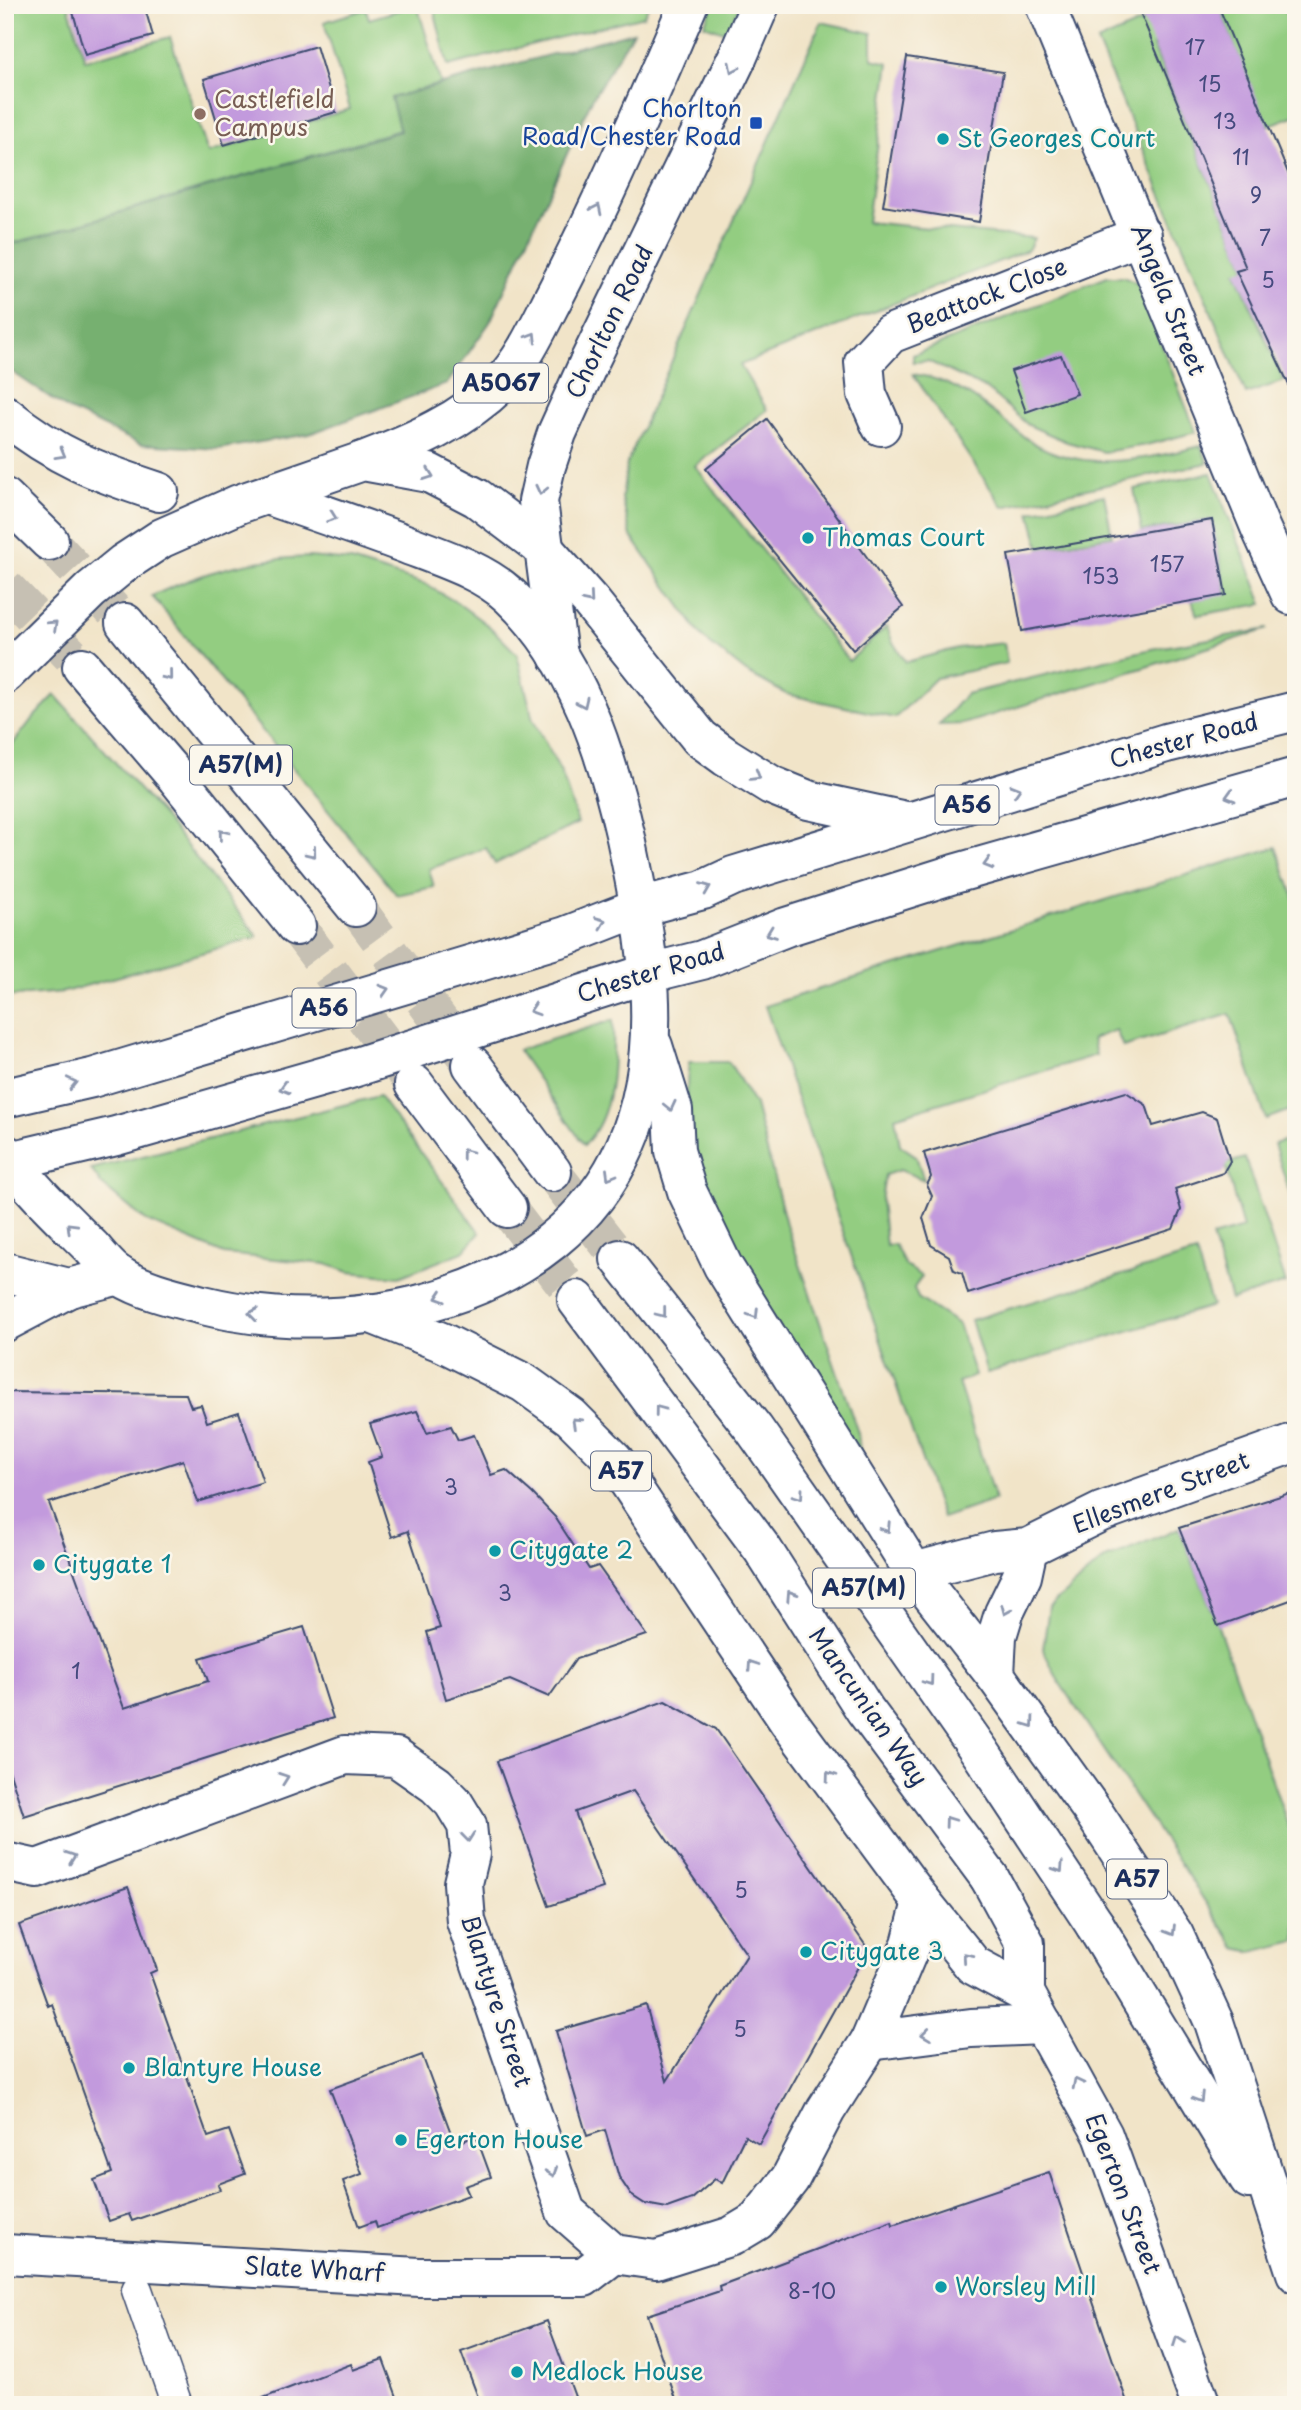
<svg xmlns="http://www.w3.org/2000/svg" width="1301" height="2410" font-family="'Playpen Sans',sans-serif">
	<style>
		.green { fill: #93cd81; stroke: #577e70; stroke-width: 2 }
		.forest { fill: #76b06f; stroke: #487066; stroke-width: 2 }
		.building { fill: #c29add }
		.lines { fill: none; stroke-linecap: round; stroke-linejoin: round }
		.motorway-tunnel { stroke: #c6c0b3; stroke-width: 38; stroke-dasharray: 38 19; stroke-linecap: butt }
		.pedestrian-casing { stroke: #3b4a6e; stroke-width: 33 }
		.minor-casing { stroke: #3b4a6e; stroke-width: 42 }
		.primary-casing { stroke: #3b4a6e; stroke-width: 42 }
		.trunk-casing { stroke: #3b4a6e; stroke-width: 42 }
		.motorway-casing { stroke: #3b4a6e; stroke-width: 42 }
		.pedestrian { stroke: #fff; stroke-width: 30 }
		.minor { stroke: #fff; stroke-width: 38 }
		.primary { stroke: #fff; stroke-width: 38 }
		.trunk { stroke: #fff; stroke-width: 38 }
		.motorway { stroke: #fff; stroke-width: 38 }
		.oneway { stroke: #8d97ae }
		.education-dot { fill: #8d6e63; stroke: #fbf7ec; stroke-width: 2.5 }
		.transit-dot { fill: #1a4fb4; stroke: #fbf7ec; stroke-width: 2.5 }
		.culture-dot { fill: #0f9aa8; stroke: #fbf7ec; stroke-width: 2.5 }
		.labels { text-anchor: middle; stroke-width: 5; stroke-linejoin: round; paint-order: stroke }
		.number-label { font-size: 21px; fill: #454a7e }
		.shield { fill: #fbf7ec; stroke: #5e6b89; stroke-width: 2 }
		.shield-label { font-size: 23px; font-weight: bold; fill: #1b2f5e }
		.education-label { font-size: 24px; fill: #785e54; stroke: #fbf7ec; text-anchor: start }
		.transit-label { font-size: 24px; fill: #164399; stroke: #fbf7ec; text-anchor: end }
		.culture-label { font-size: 24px; fill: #0d838f; stroke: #fbf7ec; text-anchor: start }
		.street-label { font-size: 24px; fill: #1b2f5e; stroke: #fbf7ec }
	</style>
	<rect width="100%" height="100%" fill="#fbf7ec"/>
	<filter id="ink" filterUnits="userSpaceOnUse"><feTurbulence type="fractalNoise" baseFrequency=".0143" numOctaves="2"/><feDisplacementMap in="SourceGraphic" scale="14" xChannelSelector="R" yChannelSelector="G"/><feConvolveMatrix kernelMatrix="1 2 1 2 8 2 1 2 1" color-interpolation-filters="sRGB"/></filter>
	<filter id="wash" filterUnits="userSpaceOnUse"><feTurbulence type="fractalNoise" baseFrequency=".00686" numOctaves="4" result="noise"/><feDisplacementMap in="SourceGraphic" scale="28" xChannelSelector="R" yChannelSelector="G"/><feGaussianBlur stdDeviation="1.57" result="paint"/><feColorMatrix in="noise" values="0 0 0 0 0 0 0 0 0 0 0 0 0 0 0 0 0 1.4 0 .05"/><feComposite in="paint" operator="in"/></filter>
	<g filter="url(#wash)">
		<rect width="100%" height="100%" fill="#f1e4c8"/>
		<g class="green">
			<polygon points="5,5 68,5 85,60 170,37 208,153 350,109 324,22 366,9 369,19 417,5 441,84 391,98 400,130 5,246"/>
			<polygon points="433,5 649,5 644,16 448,66"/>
			<polygon points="713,5 740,5 727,33 704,25"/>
			<polygon points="1180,5 1283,5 1296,35 1296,115 1267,126 1222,15 1153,46 1246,268 1236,272 1284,381 1246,394 1097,42"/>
			<polygon points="821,22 872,33 872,59 889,63 867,222 1034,238 1028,250 740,365 767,410 695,466 849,661 887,626 892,641 906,662 958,648 1004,643 1007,663 936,678 895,718 786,694 746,672 703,638 631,536 622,498 627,463"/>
			<polygon points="1107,277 1123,277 1137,283 1196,432 1146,445 1104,452 1067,442 1028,425 987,389 928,361 913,362 913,355"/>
			<path d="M913,374C956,380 986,406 1019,433C1072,476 1141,461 1201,446L1208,463L1003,507Z"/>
			<polygon points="1211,473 1263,604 1197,615 1192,600 1226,594 1212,520 1142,531 1134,489"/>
			<polygon points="1104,495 1112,536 1040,548 1030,512"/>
			<path d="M310,557L351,561L425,584L459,604L490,627L517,654L533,720L561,772L578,823L495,864L486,848L429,869L434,887L397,895L152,596C207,570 249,559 310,557Z"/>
			<polygon points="1268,629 963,724 939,725 966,694 1151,649"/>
			<polygon points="55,695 164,817 258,937 64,992 5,997 5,754 33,718"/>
			<polygon points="1276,847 1296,903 1296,1108 1266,1119 1230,1014 1123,1047 1116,1030 1092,1039 1096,1055 895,1117 900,1145 916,1156 924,1180 900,1170 885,1175 881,1201 886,1246 894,1244 906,1266 922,1276 914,1288 918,1298 958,1324 975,1376 958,1382 995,1500 942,1518 765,1006"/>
			<path d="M613,1020C614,1060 615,1115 584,1145L518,1050Z"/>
			<path d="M689,1062H729L755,1105L786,1224L858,1433L862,1470C834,1422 806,1375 778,1328C729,1247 675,1161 689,1062Z"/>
			<polygon points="379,1096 480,1233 463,1252 399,1277 349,1272 326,1264 224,1254 146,1221 102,1185 91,1169"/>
			<polygon points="1296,1137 1296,1213 1274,1144"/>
			<polygon points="1245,1158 1286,1283 1231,1300 1212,1237 1243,1228 1225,1164"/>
			<polygon points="1196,1253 1212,1306 987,1373 971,1320"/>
			<polygon points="1179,1528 1218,1626 1296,1848 1296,1941 1252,1952 1236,1948 1059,1682 1043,1649 1049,1607 1103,1560"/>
		</g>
		<polygon class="forest" points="633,32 592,99 490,322 447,384 309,434 218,449 140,444 67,409 5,367 5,246 400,131 391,98"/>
		<g id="blocks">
			<g class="building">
				<polygon points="71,5 144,5 153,36 85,55"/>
				<polygon points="1137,5 1218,5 1296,192 1296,400 1236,271 1246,268"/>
				<polygon points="316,46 336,112 224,145 204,79"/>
				<polygon points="907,57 1003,72 979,222 883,206"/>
				<polygon points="1061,355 1077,394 1026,412 1011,371"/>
				<polygon points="767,419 903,607 853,650 706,469"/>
				<polygon points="1212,520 1226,595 1022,631 1008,555"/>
				<polygon points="1126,1092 1146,1105 1153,1126 1202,1112 1217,1118 1230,1161 1223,1173 1175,1189 1181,1210 1173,1229 968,1294 962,1273 954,1270 949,1256 931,1245 923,1218 932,1196 927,1185 931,1177 924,1153"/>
				<polygon points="5,1392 186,1394 191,1407 201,1405 207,1422 239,1412 263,1482 198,1502 183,1460 49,1503 124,1708 208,1681 200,1658 304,1627 333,1718 24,1816 5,1758"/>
				<polygon points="417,1411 427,1433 451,1426 458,1440 474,1435 491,1475 506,1470 532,1493 555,1517 589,1569 598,1566 647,1635 576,1659 549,1697 510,1680 446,1699 427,1632 440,1628 408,1531 392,1537 368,1462 382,1457 370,1424"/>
				<polygon points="1296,1491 1296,1598 1218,1626 1179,1528"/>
				<polygon points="665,1701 716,1729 868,1949 759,2144 745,2136 722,2183 715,2179 692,2199 667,2208 645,2204 631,2195 619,2177 605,2130 587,2136 556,2031 646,2005 667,2081 747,1955 633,1791 575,1812 603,1888 549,1906 497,1761"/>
				<polygon points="128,1887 157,1970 150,1973 208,2137 229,2130 245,2174 218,2184 220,2190 132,2221 129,2214 109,2221 94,2180 112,2173 52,2004 48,2006 19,1925"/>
				<polygon points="422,2055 455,2144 476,2136 491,2177 465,2186 469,2195 377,2228 375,2221 359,2227 343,2181 362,2174 330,2089"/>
				<polygon points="1049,2172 1128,2405 678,2405 647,2315 720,2291 719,2286 892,2221 893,2225"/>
				<polygon points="547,2321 578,2405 481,2405 461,2352"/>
				<polygon points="383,2359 400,2405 253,2405 253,2402 351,2364 353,2370"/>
			</g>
		</g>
	</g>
	<g filter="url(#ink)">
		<use href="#blocks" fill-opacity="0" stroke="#3b4a6e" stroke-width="2"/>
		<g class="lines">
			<g class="motorway-tunnel">
				<polyline points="49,541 125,623"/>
				<polyline points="5,587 82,667"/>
				<polyline points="356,907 469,1061"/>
				<polyline points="296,926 413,1082"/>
				<polyline points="552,1172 620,1259"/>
				<polyline points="507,1208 577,1300"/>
			</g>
			<defs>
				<polyline id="pedestrian" points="137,2290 177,2405"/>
				<g id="minor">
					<polyline points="1045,5 1260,527 1291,595"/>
					<polyline points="881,426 867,394 864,362 890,334 1142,235"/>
					<polyline points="5,1322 69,1288"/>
					<polyline points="914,1572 995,1551 1028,1548 1101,1512 1296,1442"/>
					<polyline points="995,1675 997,1636 1004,1613 1022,1576 1028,1548"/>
					<polyline points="5,1862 37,1869 345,1755 396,1757 436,1785 453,1802 467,1825 470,1854 463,1883 466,1921 566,2212 614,2254 656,2260 732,2236 757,2221 790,2179 826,2110 870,2041 911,1944 922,1902"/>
					<polyline points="870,2041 971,2028 1043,2025"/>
					<polyline points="5,2254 419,2277 584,2277 614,2254"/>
				</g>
				<g id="primary">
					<path d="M363,461C414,442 462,421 501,383C524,361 542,319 557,291C605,198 647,102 688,5"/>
					<polyline points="558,656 538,501 546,466 557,433 590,360 738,56 760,5"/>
					<polyline points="5,1272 69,1288 119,1275"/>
				</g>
				<g id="trunk">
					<polyline points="5,674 91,590 124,563 162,538 239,504 363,461 429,473 477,498 543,548 591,602 700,738 726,757 771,785 808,800 906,821"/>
					<polyline points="653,1046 673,1110 675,1151 687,1191 723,1266 914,1572 995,1675 1094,1813 1174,1935 1214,2022 1296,2273"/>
					<polyline points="5,1098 92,1078 566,936 640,907 703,890 733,876 1166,743 1296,711"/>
					<path d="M5,1154C30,1188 62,1218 92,1248C100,1257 110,1270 120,1276C144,1291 176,1298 203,1305C353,1342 559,1300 626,1145C668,1050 647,937 626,838C606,751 577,659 510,596C482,570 439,557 403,543C358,526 313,511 267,495"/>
					<polyline points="10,1161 116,1136 350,1069 646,974 702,960 786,927 954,874 1296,777"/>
					<polyline points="369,1313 444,1343 524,1383 571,1417 614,1460 789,1722 922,1902 973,1965 1025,1993"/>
					<polyline points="989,1877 1025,1943 1025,1993 1103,2135 1201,2405"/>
					<polyline points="1095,1925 1249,2179"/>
				</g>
				<g id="motorway">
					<path d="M5,415C57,457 97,472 159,492"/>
					<polyline points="5,498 49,541"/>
					<polyline points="125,623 356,907"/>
					<polyline points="82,667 177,778 296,926"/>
					<polyline points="472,1065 552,1172"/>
					<polyline points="414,1084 507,1208"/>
					<polyline points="620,1259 754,1429 981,1753 1095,1925"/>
					<polyline points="577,1300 763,1550 865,1710 989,1877"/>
				</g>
			</defs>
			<use href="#pedestrian" class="pedestrian-casing"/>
			<use href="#minor" class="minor-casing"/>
			<use href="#primary" class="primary-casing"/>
			<use href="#trunk" class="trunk-casing"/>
			<use href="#motorway" class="motorway-casing"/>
			<use href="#pedestrian" class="pedestrian"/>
			<use href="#minor" class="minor"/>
			<use href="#primary" class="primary"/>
			<use href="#trunk" class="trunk"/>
			<use href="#motorway" class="motorway"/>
		</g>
		<defs><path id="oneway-chevron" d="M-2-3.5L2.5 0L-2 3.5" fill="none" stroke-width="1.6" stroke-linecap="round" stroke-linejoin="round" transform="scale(1.75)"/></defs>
		<g class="oneway">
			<use href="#oneway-chevron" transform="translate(733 68) rotate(116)"/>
			<use href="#oneway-chevron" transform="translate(597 209) rotate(-64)"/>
			<use href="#oneway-chevron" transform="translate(532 337) rotate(-58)"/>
			<use href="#oneway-chevron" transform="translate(61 454) rotate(30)"/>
			<use href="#oneway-chevron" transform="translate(429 475) rotate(20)"/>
			<use href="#oneway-chevron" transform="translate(541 490) rotate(103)"/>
			<use href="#oneway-chevron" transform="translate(332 517) rotate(20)"/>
			<use href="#oneway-chevron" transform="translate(589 599) rotate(49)"/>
			<use href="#oneway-chevron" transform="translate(53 625) rotate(-43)"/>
			<use href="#oneway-chevron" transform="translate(168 676) rotate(51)"/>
			<use href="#oneway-chevron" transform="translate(583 703) rotate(65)"/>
			<use href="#oneway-chevron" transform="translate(756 776) rotate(31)"/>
			<use href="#oneway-chevron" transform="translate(1016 790) rotate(-17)"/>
			<use href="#oneway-chevron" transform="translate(1230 796) rotate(164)"/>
			<use href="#oneway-chevron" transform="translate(223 834) rotate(-129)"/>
			<use href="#oneway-chevron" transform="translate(312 853) rotate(51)"/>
			<use href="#oneway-chevron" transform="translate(988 864) rotate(164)"/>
			<use href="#oneway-chevron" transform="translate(706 888) rotate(-22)"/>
			<use href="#oneway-chevron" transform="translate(601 922) rotate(-21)"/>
			<use href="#oneway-chevron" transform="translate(771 933) rotate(159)"/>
			<use href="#oneway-chevron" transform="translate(384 990) rotate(-17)"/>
			<use href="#oneway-chevron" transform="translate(534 1010) rotate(162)"/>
			<use href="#oneway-chevron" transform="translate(72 1083) rotate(-13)"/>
			<use href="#oneway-chevron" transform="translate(284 1088) rotate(164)"/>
			<use href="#oneway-chevron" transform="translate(670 1106) rotate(77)"/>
			<use href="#oneway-chevron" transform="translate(466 1153) rotate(-127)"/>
			<use href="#oneway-chevron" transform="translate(610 1175) rotate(120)"/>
			<use href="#oneway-chevron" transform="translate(71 1227) rotate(-135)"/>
			<use href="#oneway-chevron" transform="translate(440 1297) rotate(162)"/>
			<use href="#oneway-chevron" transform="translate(662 1313) rotate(52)"/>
			<use href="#oneway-chevron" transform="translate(253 1314) rotate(-172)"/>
			<use href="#oneway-chevron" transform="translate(754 1314) rotate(58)"/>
			<use href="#oneway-chevron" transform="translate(659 1410) rotate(-127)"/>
			<use href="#oneway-chevron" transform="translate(576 1422) rotate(-137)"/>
			<use href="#oneway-chevron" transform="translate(799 1495) rotate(55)"/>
			<use href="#oneway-chevron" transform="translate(886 1528) rotate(57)"/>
			<use href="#oneway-chevron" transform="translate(791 1595) rotate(-123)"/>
			<use href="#oneway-chevron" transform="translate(1006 1610) rotate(113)"/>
			<use href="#oneway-chevron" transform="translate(752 1665) rotate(-124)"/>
			<use href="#oneway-chevron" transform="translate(929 1681) rotate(54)"/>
			<use href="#oneway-chevron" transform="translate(1030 1723) rotate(54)"/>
			<use href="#oneway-chevron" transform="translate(830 1776) rotate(-126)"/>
			<use href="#oneway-chevron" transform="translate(284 1778) rotate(-20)"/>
			<use href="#oneway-chevron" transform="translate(949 1821) rotate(-126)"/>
			<use href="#oneway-chevron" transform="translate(468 1837) rotate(84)"/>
			<use href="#oneway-chevron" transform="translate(71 1857) rotate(-20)"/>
			<use href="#oneway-chevron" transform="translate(1059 1868) rotate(57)"/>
			<use href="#oneway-chevron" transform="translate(1171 1931) rotate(59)"/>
			<use href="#oneway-chevron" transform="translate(967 1957) rotate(-131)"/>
			<use href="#oneway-chevron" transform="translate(926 2034) rotate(173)"/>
			<use href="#oneway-chevron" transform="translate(1077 2083) rotate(-117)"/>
			<use href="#oneway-chevron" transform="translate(1199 2098) rotate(58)"/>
			<use href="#oneway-chevron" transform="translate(552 2172) rotate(71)"/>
			<use href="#oneway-chevron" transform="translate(1178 2341) rotate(-110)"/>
		</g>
	</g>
	<circle class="education-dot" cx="200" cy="114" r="7"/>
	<rect class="transit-dot" x="749" y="116" width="14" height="14" rx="3.5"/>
	<g class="culture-dot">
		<circle cx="943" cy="139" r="7"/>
		<circle cx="808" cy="538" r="7"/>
		<circle cx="495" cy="1551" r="7"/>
		<circle cx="39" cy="1565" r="7"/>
		<circle cx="806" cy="1952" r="7"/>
		<circle cx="129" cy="2068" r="7"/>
		<circle cx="401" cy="2140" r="7"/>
		<circle cx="941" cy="2287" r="7"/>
		<circle cx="517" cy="2372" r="7"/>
	</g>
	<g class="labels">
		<g class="number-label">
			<text x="1195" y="55">17</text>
			<text x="1210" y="92">15</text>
			<text x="1225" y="129">13</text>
			<text x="1241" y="165">11</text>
			<text x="1256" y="203">9</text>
			<text x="1265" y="246">7</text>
			<text x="1268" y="288">5</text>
			<text x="1167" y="572">157</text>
			<text x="1101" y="584">153</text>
			<text x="451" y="1495">3</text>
			<text x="505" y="1601">3</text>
			<text x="76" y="1679">1</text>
			<text x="741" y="1898">5</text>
			<text x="740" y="2037">5</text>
			<text x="812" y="2299">8-10</text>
		</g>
		<g class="shield">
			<rect x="454" y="363.5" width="94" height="39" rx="5"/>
			<rect x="190" y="745.5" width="102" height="39" rx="5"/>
			<rect x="935.5" y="785.5" width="63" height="39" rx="5"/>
			<rect x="292.5" y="988.5" width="63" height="39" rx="5"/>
			<rect x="591" y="1451.5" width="60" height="39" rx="5"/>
			<rect x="813" y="1568.5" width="102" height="39" rx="5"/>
			<rect x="1107" y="1859.5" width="60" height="39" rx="5"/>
		</g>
		<g class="shield-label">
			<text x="501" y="391">A5067</text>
			<text x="241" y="773">A57(M)</text>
			<text x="967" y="813">A56</text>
			<text x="324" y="1016">A56</text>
			<text x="621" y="1479">A57</text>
			<text x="864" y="1596">A57(M)</text>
			<text x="1137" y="1887">A57</text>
		</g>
		<g class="education-label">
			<text x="214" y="108">Castlefield<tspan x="214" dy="28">Campus</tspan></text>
		</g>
		<g class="transit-label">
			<text x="742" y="117">Chorlton<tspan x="742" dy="28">Road/Chester Road</tspan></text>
		</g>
		<g class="culture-label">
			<text x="957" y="147">St Georges Court</text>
			<text x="822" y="546">Thomas Court</text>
			<text x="509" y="1559">Citygate 2</text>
			<text x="53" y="1573">Citygate 1</text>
			<text x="820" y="1960">Citygate 3</text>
			<text x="143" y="2076">Blantyre House</text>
			<text x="415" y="2148">Egerton House</text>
			<text x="955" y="2295">Worsley Mill</text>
			<text x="531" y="2380">Medlock House</text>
		</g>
		<g class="street-label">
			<text transform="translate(987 296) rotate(-21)" y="8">Beattock Close</text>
			<text transform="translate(1168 300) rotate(68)" y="8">Angela Street</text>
			<text transform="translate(610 322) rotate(-64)" y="8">Chorlton Road</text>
			<text transform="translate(1184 741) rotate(-15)" y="8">Chester Road</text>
			<text transform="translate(651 973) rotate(-17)" y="8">Chester Road</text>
			<text transform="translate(1161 1493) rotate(-21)" y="8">Ellesmere Street</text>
			<text transform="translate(868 1707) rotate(55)" y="8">Mancunian Way</text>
			<text transform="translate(496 2001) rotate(72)" y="8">Blantyre Street</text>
			<text transform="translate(1123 2194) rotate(69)" y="8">Egerton Street</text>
			<text transform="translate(314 2270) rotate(3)" y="8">Slate Wharf</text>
		</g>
	</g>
	<rect width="1301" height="2410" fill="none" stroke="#fbf7ec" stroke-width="28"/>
</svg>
